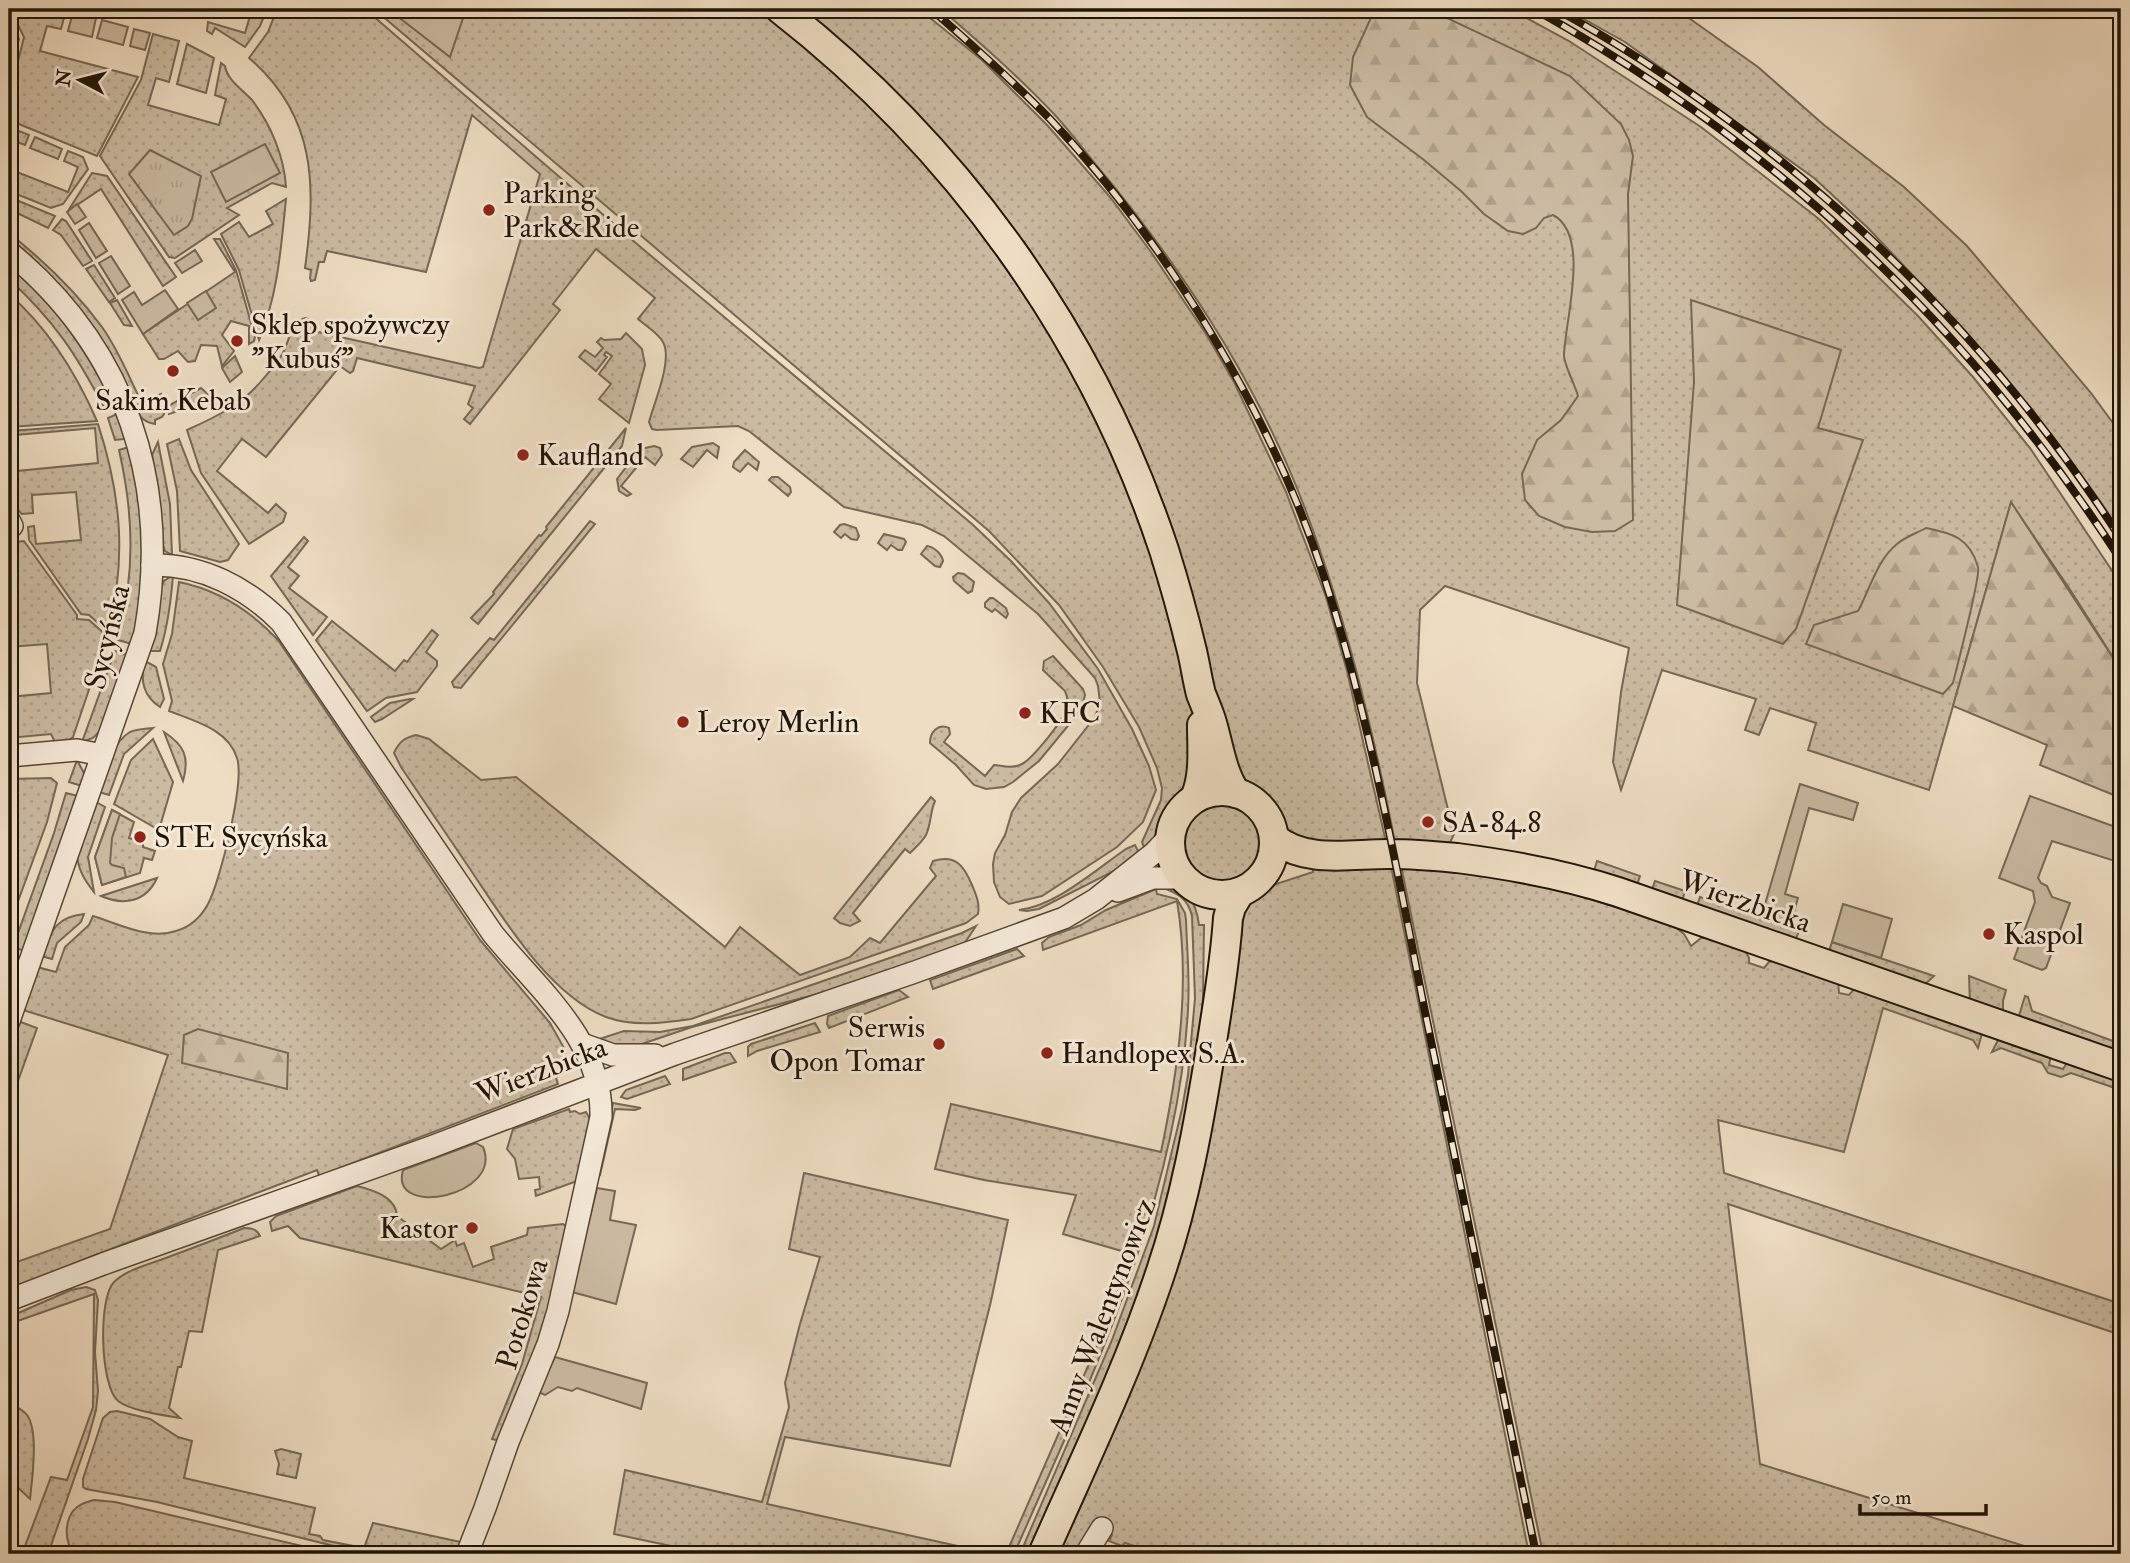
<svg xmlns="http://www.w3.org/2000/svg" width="2130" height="1563" font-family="'IM FELL Double Pica',serif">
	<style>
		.grass { fill: url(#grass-dots); stroke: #766854; stroke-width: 2 }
		.forest { fill: url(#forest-firs); stroke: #766854; stroke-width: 2 }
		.park { fill: url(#park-tufts); stroke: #766854; stroke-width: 2 }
		.garden { fill: #ccbba3; stroke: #766854; stroke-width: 2 }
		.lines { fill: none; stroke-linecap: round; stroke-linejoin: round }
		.minor-casing { stroke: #544734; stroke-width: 24 }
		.major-casing { stroke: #211505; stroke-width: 32 }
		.minor { stroke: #f5e9d8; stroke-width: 21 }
		.major { stroke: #efddc3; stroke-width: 28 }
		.rail-casing { stroke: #211505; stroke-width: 8 }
		.rail { stroke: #f5e9d8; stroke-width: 5; stroke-dasharray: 16; stroke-linecap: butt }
		.poi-dot { fill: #8f2418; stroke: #f5e9d8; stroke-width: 2.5 }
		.labels { text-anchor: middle; stroke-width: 6; stroke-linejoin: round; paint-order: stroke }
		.poi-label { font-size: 30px; fill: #211505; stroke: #f5e9d8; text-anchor: start }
		.street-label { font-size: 30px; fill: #211505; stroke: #f5e9d8 }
	</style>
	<defs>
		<pattern id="grass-dots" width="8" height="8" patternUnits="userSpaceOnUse" patternTransform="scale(1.75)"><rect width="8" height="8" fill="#ccbba3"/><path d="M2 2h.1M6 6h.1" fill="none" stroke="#afa08b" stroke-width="1.8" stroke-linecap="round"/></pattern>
		<pattern id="forest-firs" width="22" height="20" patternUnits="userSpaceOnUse" patternTransform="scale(1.75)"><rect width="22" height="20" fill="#ccbba3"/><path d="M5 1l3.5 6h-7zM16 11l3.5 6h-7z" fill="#afa08b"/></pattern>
		<pattern id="park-tufts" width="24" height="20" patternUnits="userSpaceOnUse" patternTransform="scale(1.75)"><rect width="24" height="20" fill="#ccbba3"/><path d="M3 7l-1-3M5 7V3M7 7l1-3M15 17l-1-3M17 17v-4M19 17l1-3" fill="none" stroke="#afa08b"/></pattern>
	</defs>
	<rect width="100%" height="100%" fill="#efddc3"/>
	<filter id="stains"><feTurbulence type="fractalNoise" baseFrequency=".00286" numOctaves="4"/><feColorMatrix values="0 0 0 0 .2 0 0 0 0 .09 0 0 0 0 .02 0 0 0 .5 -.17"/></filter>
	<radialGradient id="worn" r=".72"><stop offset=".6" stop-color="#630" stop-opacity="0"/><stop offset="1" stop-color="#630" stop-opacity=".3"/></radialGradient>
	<g class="grass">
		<polygon points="20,9 66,10 61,29 47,26 40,51 138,77 97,156 9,120 9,97 24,37 17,23"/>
		<polygon points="252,9 267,9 260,26 245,47 215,28 212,34 207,31 208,22 245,33"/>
		<path d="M277,9H365L644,250L972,524L1011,561L1049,603L1098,669L1132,729L1149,766L1156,790L1143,822L1117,847L1042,896L1009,904L1000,897L994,882L993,864L995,853L1005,835L1012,812L1021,798L1058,764L1095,717L1100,702L1098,686L1095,678L1038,614L944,536L922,525L844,507L749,431L738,426L657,430L652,429L649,422C654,403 673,360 663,342C658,333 646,326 638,319L655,298L596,249L553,304L560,310L470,424L464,419L473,408L468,404L475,386L357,358L353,371L350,373L340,366L266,457L242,439L217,471L268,513L276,504L286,513L283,522L249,544L201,473L187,430C216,417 243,404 263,379C270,371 278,362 283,353C289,341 291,323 305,318L311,320L309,330L479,368L483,367L540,174L472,115L426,272L327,251L324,262H319L315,280L311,281L310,278L311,270L305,268C316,187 317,116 249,58L268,32Z"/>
		<polygon points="374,9 761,9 847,81 932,167 1025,289 1078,378 1146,531 1185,669 1193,715 1196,748 1182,797 1168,816 1160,836 1146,852 1142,842 1161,800 1162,788 1157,768 1139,727 1103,667 1059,605 989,531"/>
		<polygon points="797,9 919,9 982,60 1048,126 1110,197 1151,252 1206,334 1234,382 1286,492 1326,597 1347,671 1386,842 1305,846 1283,833 1277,817 1264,799 1240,783 1079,336"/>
		<path d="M941,9H1510L1569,41L1701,127L1819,219L1918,316L1973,377L2030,448L2121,584V670L2071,591L2011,503L1929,790L1808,750L1816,723L1770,708L1759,735L1745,730L1756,699L1662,670L1621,790L1613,762L1621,692L1629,648L1445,586L1420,610L1417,683L1454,834L1449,845L1395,842C1373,731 1347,621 1307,514C1260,387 1184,270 1097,166C1083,149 1069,130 1053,113C1018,76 979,42 941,9Z"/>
		<polygon points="1566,9 1676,9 1758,67 1824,125 1904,187 1967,246 2091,393 2121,434 2121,533 2100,501 2031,408 1958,323 1868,228 1814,178 1625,42"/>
		<polygon points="9,25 13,27 19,39 9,78 9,44 12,37 9,35"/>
		<path d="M153,34L179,41L169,82L156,78L148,105L219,125L226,99L215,95L221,63L225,66C227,80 243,90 252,100C271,125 284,156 286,187L272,183L227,208L239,215L175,258L169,257L100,156L141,80Z"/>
		<polygon points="187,44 214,58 206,93 177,84"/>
		<polygon points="9,127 29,135 25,145 9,139"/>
		<polygon points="35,137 62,149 58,159 30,148"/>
		<polygon points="68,151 83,157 88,169 63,204 51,208 9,191 9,169 68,192 78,167 64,161"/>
		<polygon points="92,173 107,176 176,277 163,286 101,189 68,211"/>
		<polygon points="9,197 55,216 48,228 9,209"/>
		<path d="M286,199C281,247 278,295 259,340L239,270L221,234L239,222L249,237L273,224L266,211Z"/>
		<polygon points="62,219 66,221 92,261 83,266 61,235 53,230"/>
		<path d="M9,233C44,261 75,290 102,327C117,348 127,372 138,395L130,398L16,247L9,241Z"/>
		<polygon points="214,239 220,239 236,270 255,337 254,341 249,344 249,326 231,321 222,335 234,351 222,366 217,346 201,345 195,361 188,362 178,351 164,359 159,359 143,334 235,272"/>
		<path d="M9,264C54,302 87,351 113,403L104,408C76,353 54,321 9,279Z"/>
		<polygon points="94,265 115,298 109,302 86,269"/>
		<path d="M9,294C48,328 76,373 97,421L9,427V397L17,396L13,346H9Z"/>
		<polygon points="117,300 132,326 124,325 110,303"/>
		<polygon points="626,333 642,349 645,365 629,423 599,399 611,384 599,374 612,356 606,352 604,355 607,357 596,371 579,357 585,350 595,357 603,348 597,342 601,338 604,340 621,339"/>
		<polygon points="235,356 242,372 230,382 222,368"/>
		<polygon points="201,388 211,397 191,407 169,414 168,406"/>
		<path d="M161,394L164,414L162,417L155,420V424C143,422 139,416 134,406Z"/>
		<polygon points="117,414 125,439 115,440 108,418"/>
		<path d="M98,424C121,495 127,559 108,632L89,615L81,614L29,540L28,527L34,526L36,544L81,540L76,492L32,495L33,513L22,514L17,509L14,477L17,471L98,463L95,428L15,435L16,447H14L12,431Z"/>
		<polygon points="626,428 622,446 478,624 471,618 494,594 493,592 539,535 541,536 547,529 546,527"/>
		<polygon points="179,439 191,470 239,544 228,560 220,562 180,551 177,491 167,444"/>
		<polygon points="158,442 170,504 172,555 165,551 161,539 158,495 152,455"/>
		<polygon points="713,443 719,447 717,458 707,450 693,467 681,459 692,447"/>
		<polygon points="654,446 660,448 662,455 655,465 645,457 621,486 631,494 627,496 619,491 617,479 637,453 641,449"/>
		<path d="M129,447C133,468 139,490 141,512C145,555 145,603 132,644L118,640C135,574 134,516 119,450Z"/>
		<polygon points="745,450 759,462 757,470 748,463 740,472 733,467 734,462"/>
		<polygon points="772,477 778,477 790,487 791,492 788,496 769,480"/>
		<polygon points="590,521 595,524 461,688 454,687 452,682 490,638 494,640"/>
		<polygon points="844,524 856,528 859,536 857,540 851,539 845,534 841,538 834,532 840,525"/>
		<polygon points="884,534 904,539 906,542 902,550 898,550 891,545 887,550 878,543"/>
		<polygon points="304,537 308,541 288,567 299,576 289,588 327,617 313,635 271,576"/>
		<polygon points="24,541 77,615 77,619 89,620 107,636 73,737 65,744 55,742 51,734 9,738 9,697 51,693 47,644 9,647 9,553 15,542"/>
		<path d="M927,546C934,547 942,554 943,561L940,567L935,566L921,554Z"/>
		<polygon points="958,573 964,574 974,582 972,591 968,593 954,581 953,577"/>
		<path d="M173,575C171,601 168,626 160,651H149L158,618L161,587L164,581Z"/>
		<path d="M179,582C218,590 251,611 278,640L480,940L550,1023L564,1048L568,1064L556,1078L558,1084L319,1176L317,1170L85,1259L33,1281L9,1288V1259L17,1262L110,1229L168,1055L26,1011L23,1006L37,967L56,972L65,947L89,925L93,916C119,924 149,940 176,931C190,927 201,917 208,904C220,882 245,781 237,758C228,729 194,721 169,711L172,701L163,664L172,634Z"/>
		<polygon points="990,598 993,598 1006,608 1008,614 1006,618 995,609 992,612 985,607 985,603"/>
		<polygon points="332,621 395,671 404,660 407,662 432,630 438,635 426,652 437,661 437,666 417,692 386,698 367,711 316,640"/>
		<polygon points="115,651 128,655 102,729 93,738 82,742"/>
		<path d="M1053,656L1083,689L1085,695L1081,710L1039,761L1013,782L1004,787L986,789L974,785L956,765L930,743C930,732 938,723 949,728L950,734L944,742L985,776L994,765C1004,766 1012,769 1022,764C1032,759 1065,719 1067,707C1069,701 1067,696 1065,691L1043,670L1044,661Z"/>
		<path d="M145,661L156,667L164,699L160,707C143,696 140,679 145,661Z"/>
		<polygon points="410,699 413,699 382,719 375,722 371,717 390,703"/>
		<path d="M153,728L124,754L109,795L99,792C106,772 111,743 130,732C137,729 145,729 153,728Z"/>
		<path d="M164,732C184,745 190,757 183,781Z"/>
		<path d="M416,735L429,739L481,780L516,777L725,947L740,927L800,975L850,957L870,938L880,943L936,876L930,868L933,861C956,854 964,866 972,885C976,895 980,903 978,914L966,923L691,1019C664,1023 633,1027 606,1017C549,995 503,918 470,869C447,835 424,801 401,767L394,753C399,742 404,738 416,735Z"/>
		<polygon points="153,739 173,782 159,830 114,804 131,760"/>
		<polygon points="77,760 84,773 82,786 69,782"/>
		<polygon points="51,778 57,783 47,822 9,926 9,779"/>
		<polygon points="66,793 78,796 24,951 13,947 54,833"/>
		<path d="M931,797L935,801C930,812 931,825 926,835C922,842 916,847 910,853L905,849L853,913L860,921L850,926L840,923L834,918Z"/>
		<circle cx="1221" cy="843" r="41"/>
		<path d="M96,802L105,807L88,857L94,892C64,856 81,841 96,802Z"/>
		<polygon points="112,810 134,822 129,838 143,842 143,847 155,851 152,860 144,858 140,873 102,885 95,857"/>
		<path d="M1135,845L1140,855L1118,869L1039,909L1027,911L1019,910C1057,905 1094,871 1126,849Z"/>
		<polygon points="1597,861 1640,876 1637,885 1594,871"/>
		<polygon points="1391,866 1529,1554 1158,1554 1125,1543 1122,1546 1109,1541 1112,1535 1095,1524 1077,1554 1055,1554 1160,1309 1234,927 1245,907 1270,886 1313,872 1313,868"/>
		<polygon points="1401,866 1460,870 1523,882 1567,892 1671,924 1684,934 1691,946 1701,938 1712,938 1744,949 1749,958 1749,963 1764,968 1769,962 1777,960 1838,981 1839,993 1849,995 1856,987 1983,1030 1978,1048 1973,1040 1883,1008 1844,1152 1718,1120 1724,1173 2121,1304 2121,1335 1728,1204 1760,1464 2050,1554 1543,1554"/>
		<path d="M157,878C146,902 124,906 101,896Z"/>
		<polygon points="1655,881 1685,891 1682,901 1651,892"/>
		<path d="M1163,888C1188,889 1196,901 1199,925H1204L1203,999L1200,1039L1181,1158L1139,1301L1031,1554H1020L1112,1340L1154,1226L1182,1109L1188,1075L1195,998L1192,916C1188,899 1178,893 1163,888Z"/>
		<path d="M1156,889L1157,894L1177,899L1185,913L1186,920C1187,950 1190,980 1188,1010C1177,1203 1090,1381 1014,1554H1006L1099,1341L1132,1254L1063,1234L1076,1195L984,1180L935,1169L951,1104L1161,1152C1178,1070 1191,984 1177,901L1043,950L1042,943L1049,937L1081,925L1106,910Z"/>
		<polygon points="1700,897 1799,931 1795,941 1697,906"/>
		<path d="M84,914L81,922L57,943L52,959L41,956C51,932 55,917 84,914Z"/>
		<polygon points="976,926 966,941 960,946 852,985 692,1027 630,1048 596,1040 624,1031 660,1032 693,1026 962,933"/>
		<polygon points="1832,942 1934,976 1923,986 1829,951"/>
		<polygon points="1017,949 1024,956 933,989 930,980"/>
		<polygon points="1969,976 2006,990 2003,1001 2003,1011 2000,1014 1970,1004"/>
		<polygon points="899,990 908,997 829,1028 827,1024 828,1016"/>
		<polygon points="2025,996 2028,997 2032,1011 2121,1044 2121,1056 2018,1019"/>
		<polygon points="18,1021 37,1028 9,1106 9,1048"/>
		<polygon points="815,1023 820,1032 757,1051 748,1056 748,1047 751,1044"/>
		<polygon points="2000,1036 2051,1055 2049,1065 2063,1069 2068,1061 2121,1078 2121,1090 2071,1073 2061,1077 2048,1073 2042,1063 2001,1048 1992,1052"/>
		<polygon points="725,1053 730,1053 736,1062 683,1080 683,1069"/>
		<polygon points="665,1076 670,1084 627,1099 621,1097 626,1090"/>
		<polygon points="613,1103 641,1108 635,1110 615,1109 600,1175 597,1174"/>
		<polygon points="569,1109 570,1112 575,1111 580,1114 586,1112 591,1121 577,1181 536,1196 535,1190 540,1189 539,1177 519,1179 515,1159 507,1149 513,1129"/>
		<polygon points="804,1173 1008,1220 991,1301 950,1466 785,1437 767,1504 994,1554 709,1554 614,1534 625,1470 762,1502 789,1407 785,1383 800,1324 820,1257 789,1249"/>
		<path d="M357,1186C373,1190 396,1197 397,1216L441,1249L455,1240L457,1246L464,1243L473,1267L494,1259L491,1247L527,1235L528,1228L563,1224L570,1229L548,1313L501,1441L492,1439L522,1364L541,1297L300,1238L288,1226L272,1231L270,1222L276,1216Z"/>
		<path d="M244,1228C251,1228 257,1229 260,1236L218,1250L202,1332L189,1331L181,1367H178L169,1408L180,1418C163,1415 131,1411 118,1401C100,1386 98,1298 114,1282C126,1270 147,1265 163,1259C190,1249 217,1239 244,1228Z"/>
		<polygon points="86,1287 95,1290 98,1300 95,1352 98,1391 96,1410 88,1439 48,1554 22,1554 51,1477 67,1480 93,1407 94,1294 9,1324 9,1317 71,1290"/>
		<path d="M9,1402C15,1406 23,1410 27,1415C39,1431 32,1480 30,1499L10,1480L9,1433H11Z"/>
		<polygon points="117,1411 150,1419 178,1437 192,1441 184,1478 315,1508 309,1534 320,1536 323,1540 364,1548 373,1523 465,1543 461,1554 366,1554 157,1502 86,1489 83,1487 83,1479 103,1418 110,1412"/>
		<polygon points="281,1449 301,1454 296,1478 277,1474 279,1464 275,1451"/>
		<path d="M94,1500L115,1502L336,1554H74C65,1542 64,1524 73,1511C78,1504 87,1502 94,1500Z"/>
	</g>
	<g class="forest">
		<path d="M1375,9H1428L1570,76L1621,124L1629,140L1633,156L1628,194L1633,520L1615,531L1592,532L1565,527L1539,516L1525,500L1522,474L1537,440L1561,420L1578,396C1575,385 1564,365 1564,355C1565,320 1591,235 1553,215L1544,218L1536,228L1523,234L1508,231L1484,214L1461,191L1424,160L1367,117L1350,85L1353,57Z"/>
		<polygon points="1691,300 1841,350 1818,428 1863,440 1796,629 1783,644 1677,605 1694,382"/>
		<polygon points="2011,502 2121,670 2121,798 2040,765 2047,745 1953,706"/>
		<path d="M1926,528C1952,533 1970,538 1978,567C1981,576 1957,666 1953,683L1943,694L1806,644L1814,625L1858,611C1870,589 1877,560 1897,544C1905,537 1917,533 1926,528Z"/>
		<polygon points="198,1029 288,1053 287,1089 182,1063 184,1035"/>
	</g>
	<polygon class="park" points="150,150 201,176 192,219 188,226 174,235 129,174"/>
	<g class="garden">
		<polygon points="388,9 466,9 450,57"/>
		<polygon points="73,12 96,18 92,37 68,31"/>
		<polygon points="102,20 128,27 123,45 97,38"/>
		<polygon points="134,29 150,33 145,50 130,46"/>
		<polygon points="265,144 280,173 226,202 211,172"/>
		<polygon points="77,204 86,217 75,224 67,212"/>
		<polygon points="89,223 107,251 96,258 79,230"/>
		<polygon points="195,250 202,261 182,273 175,263"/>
		<polygon points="111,256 130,286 118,294 99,263"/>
		<polygon points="165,290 178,309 143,334 122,300 134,292 142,305"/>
		<polygon points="206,291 216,308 198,320 187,303"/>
		<polygon points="1800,784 1858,803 1853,820 1809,808 1785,894 1798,898 1790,927 1761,918"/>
		<polygon points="2030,796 2121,829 2121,863 2052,841 2038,878 2041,883 2047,886 2052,897 2070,903 2046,968 2042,970 2014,959 2035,902 2033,891 1999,878"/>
		<polygon points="112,810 120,814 112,838 110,863 112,865 124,868 126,877 102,885 95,857"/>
		<polygon points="1843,904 1892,919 1881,958 1832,942"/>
		<path d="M476,1143L483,1147C504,1196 389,1219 403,1170Z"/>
		<polygon points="597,1188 615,1191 610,1220 636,1225 616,1304 572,1292"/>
		<polygon points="555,1357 647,1383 641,1409 577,1388 572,1391 558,1387 545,1395 538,1392"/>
	</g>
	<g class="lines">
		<defs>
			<g id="minor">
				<path d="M9,252C127,349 171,485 145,633L9,1021"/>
				<polyline points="9,520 12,526"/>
				<path d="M152,565C202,564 247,588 281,622L493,934C537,988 603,1041 601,1117L558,1311L548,1344L508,1442L485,1508L467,1554"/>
				<polyline points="9,756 77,750 102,755"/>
				<polyline points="1118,891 1153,878 1183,878"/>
				<polyline points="582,1044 613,1055 655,1055"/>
				<polyline points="9,1300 103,1264 431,1147 675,1054 912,973 1064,918 1096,899 1154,853 1170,836"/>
				<polyline points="1086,1554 1102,1528"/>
			</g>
			<g id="major">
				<path d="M780,9C958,148 1093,336 1164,550C1174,582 1183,614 1191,647C1195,662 1197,679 1201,694C1205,704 1209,713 1212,723C1219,747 1222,773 1236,793"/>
				<circle cx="1222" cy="843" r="52"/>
				<path d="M1195,798C1205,775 1202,750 1202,725"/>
				<path d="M1274,838C1306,865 1354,853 1393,854C1414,854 1435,856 1457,858C1512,865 1566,875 1618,892L2121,1067"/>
				<path d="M1043,1554C1084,1461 1129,1368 1161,1271C1185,1200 1198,1128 1210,1054C1217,1009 1225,964 1228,918L1231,907L1240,892"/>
			</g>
		</defs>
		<use href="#minor" class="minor-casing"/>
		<use href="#major" class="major-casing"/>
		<use href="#minor" class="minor"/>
		<use href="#major" class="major"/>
		<defs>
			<g id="rail">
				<path d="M931,9C971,44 1012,80 1050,119C1167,243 1272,415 1324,577C1369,716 1395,860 1423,1002C1461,1186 1498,1370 1536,1554"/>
				<path d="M1534,9C1780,147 1967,324 2121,560"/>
				<path d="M1556,9C1783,135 1980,320 2121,539"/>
			</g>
		</defs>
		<use href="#rail" class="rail-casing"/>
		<use href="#rail" class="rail"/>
	</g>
	<g class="poi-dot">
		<circle cx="489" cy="210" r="7"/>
		<circle cx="237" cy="341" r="7"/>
		<circle cx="173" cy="371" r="7"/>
		<circle cx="523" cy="455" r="7"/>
		<circle cx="1025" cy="713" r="7"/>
		<circle cx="683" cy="722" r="7"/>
		<circle cx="1428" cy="822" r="7"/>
		<circle cx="140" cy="837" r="7"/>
		<circle cx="1989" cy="934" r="7"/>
		<circle cx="939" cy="1044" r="7"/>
		<circle cx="1047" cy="1053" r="7"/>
		<circle cx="472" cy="1228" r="7"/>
	</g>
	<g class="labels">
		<g class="poi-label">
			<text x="503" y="203">Parking<tspan x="503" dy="34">Park&amp;Ride</tspan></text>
			<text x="251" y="334">Sklep spożywczy<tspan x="251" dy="34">"Kubuś"</tspan></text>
			<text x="173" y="410" text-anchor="middle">Sakim Kebab</text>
			<text x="537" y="465">Kaufland</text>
			<text x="1039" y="723">KFC</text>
			<text x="697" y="732">Leroy Merlin</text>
			<text x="1442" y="832">SA-84.8</text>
			<text x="154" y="847">STE Sycyńska</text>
			<text x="2003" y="944">Kaspol</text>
			<text x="925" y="1037" text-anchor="end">Serwis<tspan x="925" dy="34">Opon Tomar</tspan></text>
			<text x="1061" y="1063">Handlopex S.A.</text>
			<text x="458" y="1238" text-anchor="end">Kastor</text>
		</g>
		<g class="street-label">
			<text transform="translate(107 637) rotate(-76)" y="10">Sycyńska</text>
			<text transform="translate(1745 901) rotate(19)" y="10">Wierzbicka</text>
			<text transform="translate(541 1070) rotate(-21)" y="10">Wierzbicka</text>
			<text transform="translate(522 1314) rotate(-73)" y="10">Potokowa</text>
			<text transform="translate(1102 1316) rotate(-69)" y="10">Anny Walentynowicz</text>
		</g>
	</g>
	<rect width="2130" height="1563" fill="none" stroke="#efddc3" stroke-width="35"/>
	<rect x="10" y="10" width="2109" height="1542" fill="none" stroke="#211505" stroke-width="3.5"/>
	<rect x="18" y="18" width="2095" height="1528" fill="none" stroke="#211505" stroke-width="2"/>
	<g transform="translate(80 80) rotate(277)" stroke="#f5e9d8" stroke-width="5" paint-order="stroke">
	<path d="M0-5L12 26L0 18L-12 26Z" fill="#211505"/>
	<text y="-10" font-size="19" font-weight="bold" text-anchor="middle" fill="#211505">N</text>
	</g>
	<path d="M1860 1504v10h126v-10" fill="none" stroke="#211505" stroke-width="3.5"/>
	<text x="1871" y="1504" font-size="21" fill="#211505" stroke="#f5e9d8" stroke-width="5" paint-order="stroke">50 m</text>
	<rect width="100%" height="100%" filter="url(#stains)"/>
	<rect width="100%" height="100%" fill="url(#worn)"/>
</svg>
